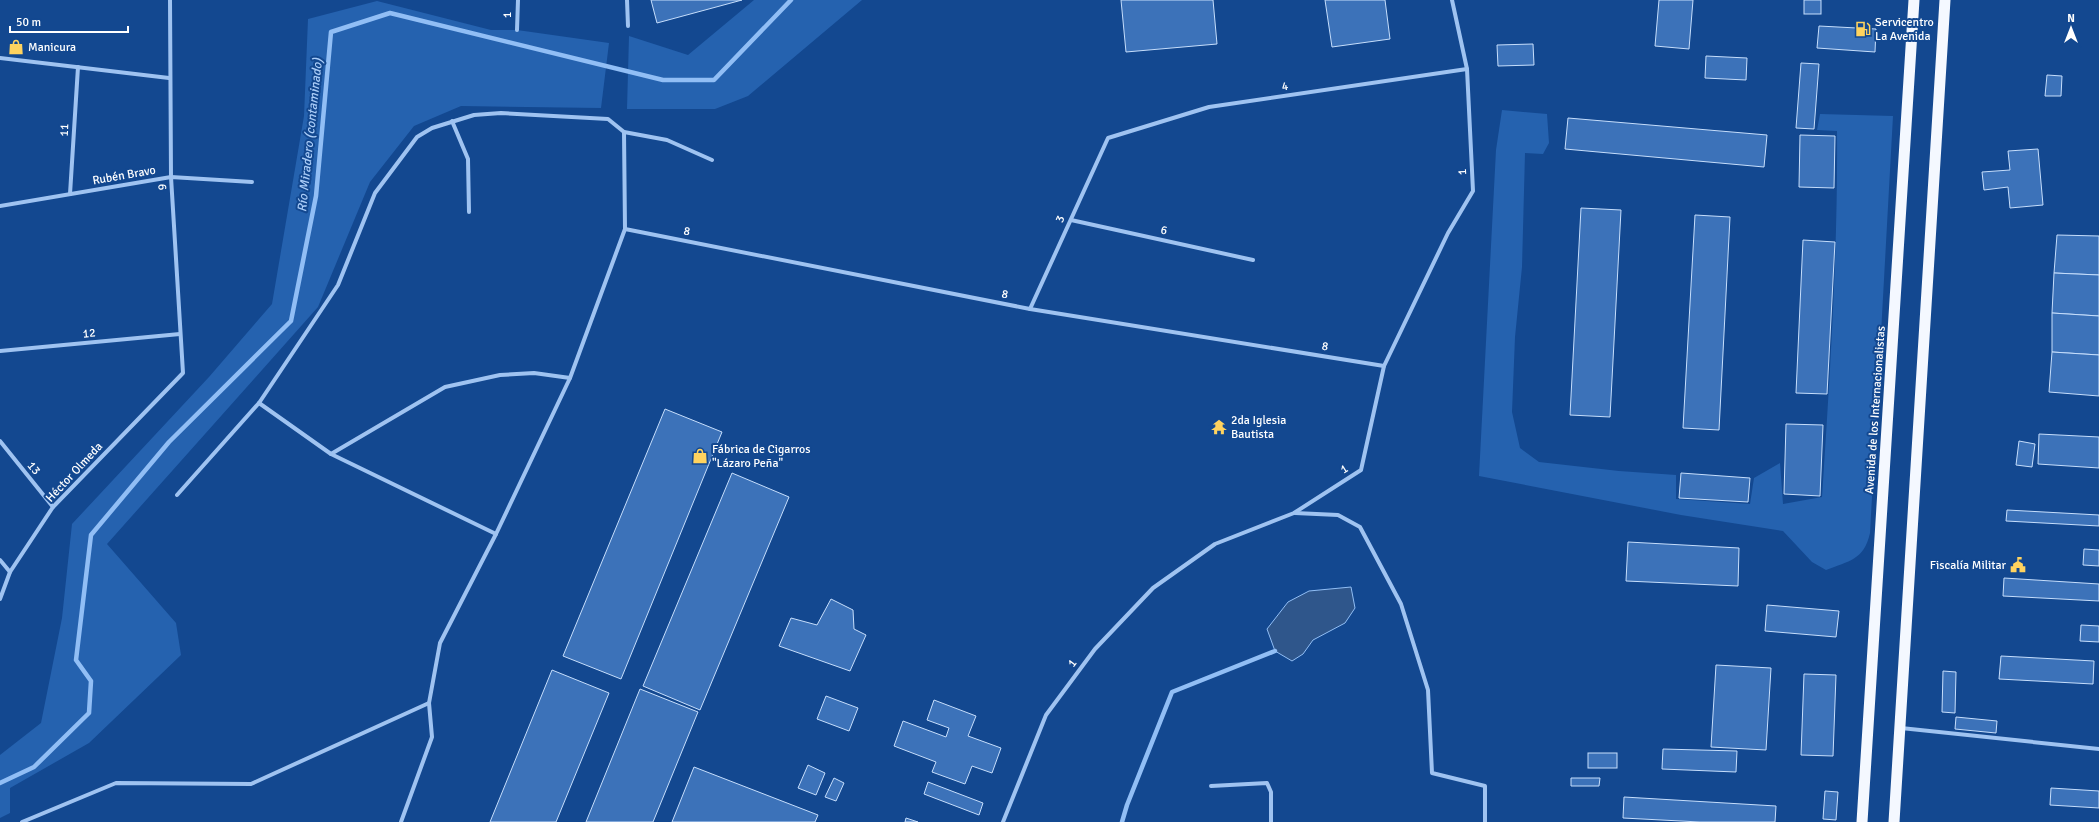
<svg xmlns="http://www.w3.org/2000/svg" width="2099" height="822" font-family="Signika,sans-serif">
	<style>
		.green { fill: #2562af }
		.water { fill: #2f568b; stroke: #91bef5 }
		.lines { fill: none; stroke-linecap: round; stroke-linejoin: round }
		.stream { stroke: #91bef5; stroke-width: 4.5 }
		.building { fill: #3c72b9; stroke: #c6defc }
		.minor { stroke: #9fc3f1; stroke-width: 4 }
		.trunk { stroke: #f4f8ff; stroke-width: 11 }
		.labels { text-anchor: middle; stroke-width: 4; stroke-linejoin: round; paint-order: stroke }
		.street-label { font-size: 12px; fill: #fff; stroke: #134890 }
		.poi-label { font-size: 12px; fill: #fff; stroke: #134890; text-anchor: start }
		.water-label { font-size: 13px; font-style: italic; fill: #abcdf8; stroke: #134890 }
	</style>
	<rect width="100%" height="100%" fill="#134890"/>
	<g class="green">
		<polygon points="754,0 862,0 748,96 715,109 627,109 629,36 688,55"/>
		<polygon points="377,1 491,30 517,30 609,43 601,108 461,106 414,126 370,182 318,307 107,544 176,623 181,655 89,743 10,788 10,813 0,818 0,755 41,723 62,618 72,524 209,377 272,304 304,116 308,19"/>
		<path d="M1502,110L1547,114L1549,143L1543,154L1525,153L1522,267L1515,337L1512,412L1520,448L1539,462L1619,471L1676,475V499L1750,504L1754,478L1780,463L1783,504L1822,497C1830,375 1838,253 1837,131L1817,130L1820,114L1893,116L1870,533C1864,560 1849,561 1826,570L1812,562L1783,531L1681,515L1479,476L1496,150Z"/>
	</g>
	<polygon class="water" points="1351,587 1355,608 1345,623 1313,640 1303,654 1292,661 1275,651 1267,629 1288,602 1309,591"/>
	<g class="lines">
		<g class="stream">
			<polyline points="0,783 34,767 89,713 91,681 76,660 91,535 169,442 291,321 316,196 331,32 390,13 663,80 714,80 791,0"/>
			<polyline points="1122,822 1127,805 1172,692 1275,651"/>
		</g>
	</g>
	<g class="building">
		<polygon points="651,0 742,0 657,23"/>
		<polygon points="1121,0 1213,0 1217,44 1126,52"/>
		<polygon points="1325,0 1385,0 1390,39 1332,47"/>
		<polygon points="1659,0 1693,0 1689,49 1655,46"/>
		<rect x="1804" y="0" width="17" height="14"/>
		<polygon points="1819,26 1876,29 1875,52 1817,48"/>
		<polygon points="1533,44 1534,65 1498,66 1497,45"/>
		<polygon points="1706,56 1747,58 1746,80 1705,78"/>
		<polygon points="1801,63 1819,64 1814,129 1796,128"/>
		<polygon points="2047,75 2062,76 2061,96 2045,96"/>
		<polygon points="1568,118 1767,135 1764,167 1565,149"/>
		<polygon points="1800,135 1835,136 1834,188 1799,187"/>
		<polygon points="2038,149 2043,205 2010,208 2008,187 1984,190 1982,172 2010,170 2008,151"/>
		<polygon points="1581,208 1621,210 1610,417 1570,415"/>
		<polygon points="1695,215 1730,217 1719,430 1683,428"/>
		<polygon points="2057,235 2099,236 2099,275 2054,273"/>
		<polygon points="1803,240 1835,242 1827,394 1796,393"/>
		<polygon points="2054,273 2099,275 2099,316 2052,313"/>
		<polygon points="2052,313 2099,316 2099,355 2052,352"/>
		<polygon points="2052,352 2099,355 2099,396 2049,392"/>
		<polygon points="665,409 722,432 621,679 563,656"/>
		<polygon points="1786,424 1823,425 1820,496 1784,494"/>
		<polygon points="2039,434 2099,437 2099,468 2038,464"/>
		<polygon points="2019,441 2035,444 2032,467 2016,465"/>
		<polygon points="732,473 789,497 700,710 643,686"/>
		<polygon points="1681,473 1750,478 1748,502 1679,498"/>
		<polygon points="2007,510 2099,515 2099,526 2006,521"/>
		<polygon points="1628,542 1739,548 1738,586 1626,581"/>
		<polygon points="2084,549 2099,550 2099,566 2083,565"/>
		<polygon points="2004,578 2099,584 2099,601 2003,596"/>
		<polygon points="831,599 853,610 854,629 866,635 850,671 779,646 791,618 817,625"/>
		<polygon points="1767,605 1839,611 1836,637 1765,631"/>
		<polygon points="2081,625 2099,626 2099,642 2080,641"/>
		<polygon points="2001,656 2094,661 2093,684 1999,679"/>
		<polygon points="1716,665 1771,668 1766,750 1711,747"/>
		<polygon points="552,670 609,693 556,822 490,822"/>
		<polygon points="1943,671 1956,672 1955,713 1942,712"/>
		<polygon points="1804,674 1836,675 1833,756 1801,755"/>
		<polygon points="640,689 698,712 653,822 586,822"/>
		<polygon points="826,696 858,708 849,731 817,719"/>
		<polygon points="934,700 976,716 968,736 1001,748 992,773 972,766 965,784 932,772 936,762 894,746 903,721 946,737 949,728 927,720"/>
		<polygon points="1956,717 1997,721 1996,733 1955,729"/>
		<polygon points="1663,749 1737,751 1736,772 1662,769"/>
		<rect x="1588" y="753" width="29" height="15"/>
		<polygon points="808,765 825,773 816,795 798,788"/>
		<polygon points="694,767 818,815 815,822 672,822"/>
		<polygon points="834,778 844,783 836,801 825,797"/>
		<polygon points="1571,778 1600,778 1599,786 1571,786"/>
		<polygon points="928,782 983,803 979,815 924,794"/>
		<polygon points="2051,788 2099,791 2099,808 2050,805"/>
		<polygon points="1825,791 1838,792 1836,820 1823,819"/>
		<polygon points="1624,797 1776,806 1775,822 1700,822 1623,818"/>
		<polygon points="906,818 918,822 905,822"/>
	</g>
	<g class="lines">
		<g class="minor">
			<polyline points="627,0 628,26"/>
			<polyline points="517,30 518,0"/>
			<polyline points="0,58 169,78"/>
			<polyline points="452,121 468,159 469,212"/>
			<polyline points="70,194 78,67"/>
			<polyline points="0,206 171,177 252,182"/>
			<polyline points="1071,220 1253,260"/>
			<polyline points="625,229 1030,309 1384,366"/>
			<polyline points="1030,309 1108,138 1209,107 1467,69"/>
			<polyline points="0,351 180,334"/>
			<polyline points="259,403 331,454 496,534"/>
			<polyline points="0,441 53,507"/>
			<polyline points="331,454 445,387 500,375 534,373 570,378"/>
			<polyline points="177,495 259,403 338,285 375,193 417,137 432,128 474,115 501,113 608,119 624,132 667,140 712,160"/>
			<polyline points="1295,513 1338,515 1360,527 1401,604 1428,690 1432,773 1485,786 1485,822"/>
			<polyline points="0,560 10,572"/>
			<polyline points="0,599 10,572 53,507 183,373 171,177 170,0"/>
			<polyline points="1901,728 2099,749"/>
			<polyline points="1211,786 1267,783 1271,792 1271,822"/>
			<polyline points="22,822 116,783 251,784 429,703"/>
			<polyline points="401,822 432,737 429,703 440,643 496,534 570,378 625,229 624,132"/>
			<polyline points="1003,822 1046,715 1095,649 1153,588 1215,544 1294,513 1361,470 1384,366 1448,233 1473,191 1467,69 1452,0"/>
		</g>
		<g class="trunk">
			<polyline points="1862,822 1914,0"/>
			<polyline points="1894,822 1945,0"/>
		</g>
	</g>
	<defs>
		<symbol id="fuel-bare" viewBox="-9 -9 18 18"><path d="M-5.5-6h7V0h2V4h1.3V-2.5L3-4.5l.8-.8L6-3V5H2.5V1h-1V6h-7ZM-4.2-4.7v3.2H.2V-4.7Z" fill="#ffd35f" stroke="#134890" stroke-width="2.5" paint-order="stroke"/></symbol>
		<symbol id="shop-bare" viewBox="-9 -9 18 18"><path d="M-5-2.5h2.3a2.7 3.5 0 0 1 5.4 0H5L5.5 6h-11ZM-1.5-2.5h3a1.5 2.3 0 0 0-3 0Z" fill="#ffd35f" stroke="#134890" stroke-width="2.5" paint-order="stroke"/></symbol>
		<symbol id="temple-bare" viewBox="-9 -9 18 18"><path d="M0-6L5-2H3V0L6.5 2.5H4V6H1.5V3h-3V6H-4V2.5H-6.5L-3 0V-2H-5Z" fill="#ffd35f" stroke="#134890" stroke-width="2.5" paint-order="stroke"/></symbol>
		<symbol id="civic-bare" viewBox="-9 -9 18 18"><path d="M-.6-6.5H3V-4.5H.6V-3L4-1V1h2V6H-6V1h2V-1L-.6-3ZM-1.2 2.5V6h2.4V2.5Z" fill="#ffd35f" stroke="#134890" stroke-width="2.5" paint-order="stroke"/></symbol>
	</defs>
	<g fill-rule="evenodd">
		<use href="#fuel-bare" x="1852" y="18" width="22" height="22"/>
		<use href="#shop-bare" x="5" y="36" width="22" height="22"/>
		<use href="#temple-bare" x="1208" y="416" width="22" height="22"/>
		<use href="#shop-bare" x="689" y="445" width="22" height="22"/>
		<use href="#civic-bare" x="2007" y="554" width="22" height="22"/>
	</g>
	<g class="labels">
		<g class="street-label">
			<text transform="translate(507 15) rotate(-90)" y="4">1</text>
			<text transform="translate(1285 86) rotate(-8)" y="4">4</text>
			<text transform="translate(64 130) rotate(-87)" y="4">11</text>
			<text transform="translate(1462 172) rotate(-93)" y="4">1</text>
			<text transform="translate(124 175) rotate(-10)" y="4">Rubén Bravo</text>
			<text transform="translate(162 187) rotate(-93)" y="4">9</text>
			<text transform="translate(1060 219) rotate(-66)" y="4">3</text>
			<text transform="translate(1164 230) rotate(12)" y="4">6</text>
			<text transform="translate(687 231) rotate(11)" y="4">8</text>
			<text transform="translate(1005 294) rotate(11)" y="4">8</text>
			<text transform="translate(89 333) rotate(-6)" y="4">12</text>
			<text transform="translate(1325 346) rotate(9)" y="4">8</text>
			<text transform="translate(1875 410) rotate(-86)" y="4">Avenida de los Internacionalistas</text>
			<text transform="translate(34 468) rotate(51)" y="4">13</text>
			<text transform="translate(1344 469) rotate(-33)" y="4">1</text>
			<text transform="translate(74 472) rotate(-47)" y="4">Héctor Olmeda</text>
			<text transform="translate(1072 663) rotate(-53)" y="4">1</text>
		</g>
		<g class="poi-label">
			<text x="1875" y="26">Servicentro<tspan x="1875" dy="14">La Avenida</tspan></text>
			<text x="28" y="51">Manicura</text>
			<text x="1231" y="424">2da Iglesia<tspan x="1231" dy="14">Bautista</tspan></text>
			<text x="712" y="453">Fábrica de Cigarros<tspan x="712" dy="14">"Lázaro Peña"</tspan></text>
			<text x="2006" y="569" text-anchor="end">Fiscalía Militar</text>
		</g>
		<g class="water-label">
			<text transform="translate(309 135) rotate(-84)" y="5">Río Miradero (contaminado)</text>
		</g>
	</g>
	<g transform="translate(2071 28)" stroke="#134890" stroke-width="3" paint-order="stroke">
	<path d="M0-3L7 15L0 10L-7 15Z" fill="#ffffff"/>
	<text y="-6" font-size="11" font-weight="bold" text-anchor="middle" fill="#ffffff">N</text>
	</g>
	<path d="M10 26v6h118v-6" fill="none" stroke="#ffffff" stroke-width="2"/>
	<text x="16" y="26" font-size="12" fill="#ffffff" stroke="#134890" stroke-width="3" paint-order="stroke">50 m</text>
</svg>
